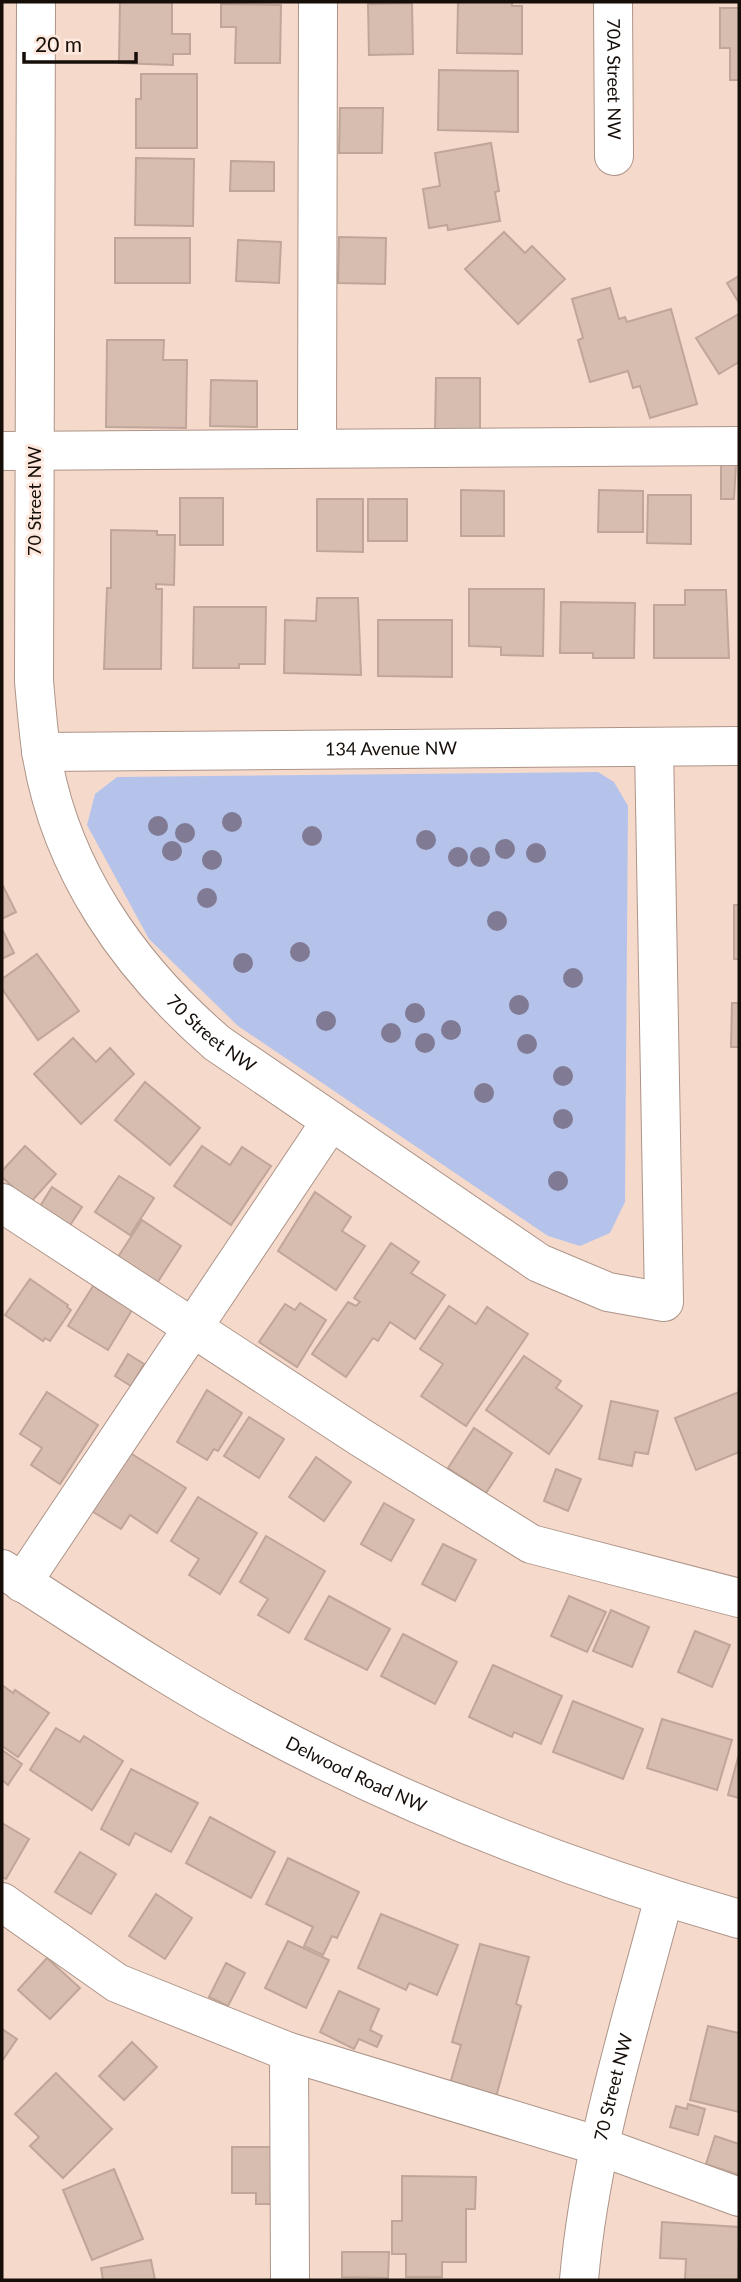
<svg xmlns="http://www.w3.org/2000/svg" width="741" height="2282" font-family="Lato,sans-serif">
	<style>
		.green { fill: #b5c3eb }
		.building { fill: #d7bdb0; stroke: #bfa699; stroke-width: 2 }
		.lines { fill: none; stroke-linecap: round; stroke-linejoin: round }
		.minor-casing { stroke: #ad9488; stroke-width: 40 }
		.minor { stroke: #fff; stroke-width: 38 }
		.tree { fill: #807a94 }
		.labels { text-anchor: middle; stroke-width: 6; stroke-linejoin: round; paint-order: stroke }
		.street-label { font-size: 18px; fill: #160e09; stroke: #fee8dd }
	</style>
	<rect width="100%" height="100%" fill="#f5dacc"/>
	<polygon class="green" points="598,772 614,782 628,806 625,1202 610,1233 580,1246 548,1236 238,1026 149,939 87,825 95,794 117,777"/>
	<g class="building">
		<polygon points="120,2 172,2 172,34 190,34 190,54 173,54 173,65 119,63"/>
		<polygon points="458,2 512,2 512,6 522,6 522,54 457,53"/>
		<polygon points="412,3 413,54 369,55 368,4"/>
		<polygon points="221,4 281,5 280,63 235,63 236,27 221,27"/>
		<polygon points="720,8 739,8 739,80 730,80 730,48 720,48"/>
		<polygon points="439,70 518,71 518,132 438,130"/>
		<polygon points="141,74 197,74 197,148 136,148 136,99 141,99"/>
		<polygon points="340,108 383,108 382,153 339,153"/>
		<polygon points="491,143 499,191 495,192 500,221 448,230 447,225 429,228 423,189 440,186 435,153"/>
		<polygon points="136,158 194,159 193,226 135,225"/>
		<polygon points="231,161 274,162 274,191 230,191"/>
		<polygon points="504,232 525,253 532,246 565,279 518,324 465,269"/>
		<polygon points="339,237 386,238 385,284 338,283"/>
		<rect x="115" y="238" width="75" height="45"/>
		<polygon points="238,240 281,242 279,283 236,281"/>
		<polygon points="739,276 739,303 727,283"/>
		<polygon points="610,288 619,319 625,317 627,322 671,309 697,404 650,418 640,386 633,388 628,371 590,382 578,340 583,338 572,299"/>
		<polygon points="739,314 739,362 719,374 696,338"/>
		<polygon points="107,340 164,340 163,360 187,360 186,428 106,427"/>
		<polygon points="436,378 480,378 480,433 435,433"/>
		<polygon points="211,380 257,381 257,427 210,426"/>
		<polygon points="721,464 736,464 734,499 721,499"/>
		<polygon points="461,490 504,491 504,536 461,536"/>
		<polygon points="599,490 643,491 643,532 598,532"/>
		<polygon points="648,495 691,495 691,544 647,543"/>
		<rect x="180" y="498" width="43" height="47"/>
		<polygon points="317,499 363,499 363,552 317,551"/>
		<rect x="368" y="499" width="39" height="42"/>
		<polygon points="111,530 157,531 157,535 175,535 174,585 156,584 156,589 162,589 161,669 104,669 107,588 111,588"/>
		<polygon points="469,589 544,589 543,656 501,655 501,647 469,646"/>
		<polygon points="685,590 726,590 729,658 654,658 654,605 685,605"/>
		<polygon points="317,598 358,598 361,675 284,673 285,620 316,621"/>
		<polygon points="561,602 635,603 634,658 593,658 593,653 560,653"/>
		<polygon points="194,607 266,607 265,664 239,664 239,668 193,668"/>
		<polygon points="378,620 452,620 452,677 378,676"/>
		<polygon points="2,884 16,912 2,919"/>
		<rect x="734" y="905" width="5" height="54"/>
		<polygon points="2,929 14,953 2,959"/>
		<polygon points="37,954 79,1011 38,1040 2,989 2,979"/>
		<polygon points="732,1003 739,1003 739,1047 731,1047"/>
		<polygon points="73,1038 96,1062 110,1048 134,1074 81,1124 34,1074"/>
		<polygon points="145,1082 200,1128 170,1165 115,1120"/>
		<polygon points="25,1146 56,1174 30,1203 2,1177 2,1171"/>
		<polygon points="202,1146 230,1165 242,1147 271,1166 231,1225 174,1186"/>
		<polygon points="119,1176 154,1198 130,1235 95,1212"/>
		<polygon points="52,1187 82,1207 69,1227 39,1208"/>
		<polygon points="315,1192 351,1217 342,1231 365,1246 336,1290 278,1251"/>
		<polygon points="142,1220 181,1246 157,1283 118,1257"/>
		<polygon points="391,1243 419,1262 411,1273 445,1295 415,1339 390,1322 378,1341 373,1338 346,1377 312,1354 348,1302 356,1306 360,1302 354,1298"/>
		<polygon points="30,1279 68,1305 67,1307 71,1310 50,1341 45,1338 43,1341 5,1315"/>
		<polygon points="93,1286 132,1310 108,1350 68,1326"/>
		<polygon points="300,1303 326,1320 297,1367 259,1342 285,1304 295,1310"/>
		<polygon points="449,1306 476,1324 487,1307 528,1334 466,1426 421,1396 443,1364 420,1349"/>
		<polygon points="128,1354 144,1364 131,1386 115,1376"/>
		<polygon points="524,1356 561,1381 556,1388 582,1406 549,1454 486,1410"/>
		<polygon points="207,1390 242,1413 218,1451 214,1449 207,1460 177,1442"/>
		<polygon points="47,1392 98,1425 60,1484 31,1465 42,1448 20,1434"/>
		<polygon points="739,1392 739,1452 696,1470 675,1418"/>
		<polygon points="611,1401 658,1411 648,1454 635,1452 632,1466 599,1459"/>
		<polygon points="249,1417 284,1439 259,1478 224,1456"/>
		<polygon points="474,1428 512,1453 486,1493 448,1468"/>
		<polygon points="127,1451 186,1488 157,1533 130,1515 121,1529 90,1510"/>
		<polygon points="316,1457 351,1482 324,1521 289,1497"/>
		<polygon points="556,1469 581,1479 568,1511 544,1501"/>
		<polygon points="198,1497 257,1533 220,1594 189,1575 199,1559 171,1541"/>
		<polygon points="384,1503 414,1520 391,1561 361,1544"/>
		<polygon points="266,1536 325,1571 289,1633 258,1615 268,1599 240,1582"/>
		<polygon points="443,1544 476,1560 455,1601 422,1584"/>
		<polygon points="329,1596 390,1629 367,1670 305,1639"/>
		<polygon points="569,1596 606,1612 587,1652 551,1636"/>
		<polygon points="611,1610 649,1627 632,1667 593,1651"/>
		<polygon points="695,1631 730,1645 712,1687 678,1672"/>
		<polygon points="403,1634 457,1662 435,1704 381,1676"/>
		<polygon points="493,1665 562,1696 541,1744 514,1732 512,1737 469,1717"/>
		<polygon points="2,1685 13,1693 15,1690 49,1713 18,1757 2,1746"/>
		<polygon points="573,1701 643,1729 623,1779 553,1752"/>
		<polygon points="662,1719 732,1740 717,1790 647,1768"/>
		<polygon points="56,1728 80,1742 84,1736 123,1761 92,1810 30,1770"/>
		<polygon points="2,1750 22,1764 8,1785 2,1780"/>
		<polygon points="739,1754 739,1798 728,1795"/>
		<polygon points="131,1769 198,1803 171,1852 135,1833 129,1845 101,1829"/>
		<polygon points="210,1817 275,1852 251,1898 186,1863"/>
		<polygon points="2,1823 29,1839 6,1879 2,1877"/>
		<polygon points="80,1852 116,1874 91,1914 55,1892"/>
		<polygon points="288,1858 359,1892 337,1938 332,1936 323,1955 304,1946 313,1927 266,1904"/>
		<polygon points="156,1894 192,1918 165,1959 129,1936"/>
		<polygon points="381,1914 458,1945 437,1995 409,1983 406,1990 358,1968"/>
		<polygon points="288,1941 329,1960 306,2008 265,1988"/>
		<polygon points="480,1944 529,1957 516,2004 521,2006 496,2097 450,2084 461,2045 452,2042"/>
		<polygon points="47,1958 80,1988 50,2019 18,1990"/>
		<polygon points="226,1963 245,1973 228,2006 209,1997"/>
		<polygon points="339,1991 379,2009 370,2030 382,2036 377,2047 359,2039 354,2049 320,2032"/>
		<polygon points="708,2026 739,2033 739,2112 690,2100"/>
		<polygon points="2,2029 17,2039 2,2061"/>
		<polygon points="132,2042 157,2067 124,2100 99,2076"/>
		<polygon points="56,2073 112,2129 63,2178 30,2146 39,2137 15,2114"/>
		<polygon points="688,2104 705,2109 698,2135 670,2127 676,2106 687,2109"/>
		<polygon points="715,2136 739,2144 739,2175 706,2164"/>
		<polygon points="232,2147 275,2147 272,2204 256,2204 256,2193 232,2193"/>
		<polygon points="114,2169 143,2239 92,2260 63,2190"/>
		<polygon points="402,2176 476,2177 475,2209 466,2209 466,2262 442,2262 442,2277 406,2277 406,2254 392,2254 392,2221 402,2221"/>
		<polygon points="662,2222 739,2227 738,2280 685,2280 686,2259 660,2258"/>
		<polygon points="342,2252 389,2252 388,2278 342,2277"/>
		<polygon points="151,2260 155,2280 103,2280 101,2268"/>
	</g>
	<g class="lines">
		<defs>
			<g id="minor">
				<path id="s1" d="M36,2L34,681C36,704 38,728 41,750C59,868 129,967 217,1043L539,1263L608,1292L664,1302L654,747"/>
				<path id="s2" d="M613,2L614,156"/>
				<polyline points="317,446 318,2"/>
				<polyline points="2,451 739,446"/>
				<path id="s3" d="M41,752L739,746"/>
				<polyline points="2,1203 360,1437 531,1544 739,1598"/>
				<path id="s4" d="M2,1569C87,1623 170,1680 259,1727C412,1809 573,1871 739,1919"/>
				<polyline points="22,1583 331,1121"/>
				<polyline points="2,1902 117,1983 289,2052 599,2146 739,2197"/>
				<polyline points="289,2052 290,2280"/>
				<path id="s5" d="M579,2280C590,2150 631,2023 664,1897"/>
			</g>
		</defs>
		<use href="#minor" class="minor-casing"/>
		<use href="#minor" class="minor"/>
	</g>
	<g class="tree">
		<circle cx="232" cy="822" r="10"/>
		<circle cx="158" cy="826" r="10"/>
		<circle cx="185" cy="833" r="10"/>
		<circle cx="312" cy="836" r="10"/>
		<circle cx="426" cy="840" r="10"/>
		<circle cx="505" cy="849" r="10"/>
		<circle cx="172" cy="851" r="10"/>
		<circle cx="536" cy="853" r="10"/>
		<circle cx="458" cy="857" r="10"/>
		<circle cx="480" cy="857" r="10"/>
		<circle cx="212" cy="860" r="10"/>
		<circle cx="207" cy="898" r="10"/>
		<circle cx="497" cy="921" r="10"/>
		<circle cx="300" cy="952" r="10"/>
		<circle cx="243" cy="963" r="10"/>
		<circle cx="573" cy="978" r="10"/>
		<circle cx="519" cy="1005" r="10"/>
		<circle cx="415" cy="1013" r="10"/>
		<circle cx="326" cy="1021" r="10"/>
		<circle cx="451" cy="1030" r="10"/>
		<circle cx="391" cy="1033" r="10"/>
		<circle cx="425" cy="1043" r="10"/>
		<circle cx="527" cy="1044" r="10"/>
		<circle cx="563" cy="1076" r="10"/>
		<circle cx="484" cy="1093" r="10"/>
		<circle cx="563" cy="1119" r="10"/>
		<circle cx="558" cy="1181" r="10"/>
	</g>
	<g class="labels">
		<g class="street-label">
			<text dy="6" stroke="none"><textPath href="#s2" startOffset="77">70A Street NW</textPath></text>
			<text transform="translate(35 501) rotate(-90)" y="6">70 Street NW</text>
			<text dy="6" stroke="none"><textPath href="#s3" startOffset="350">134 Avenue NW</textPath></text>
			<text dy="6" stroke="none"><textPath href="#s1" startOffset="1087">70 Street NW</textPath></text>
			<text dy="6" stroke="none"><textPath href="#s4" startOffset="410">Delwood Road NW</textPath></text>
			<text dy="6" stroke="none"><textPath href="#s5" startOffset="196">70 Street NW</textPath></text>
		</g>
	</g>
	<rect width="741" height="2282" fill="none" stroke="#160e09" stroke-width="7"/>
	<path d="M24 52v10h112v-10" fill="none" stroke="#160e09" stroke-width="3.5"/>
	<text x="35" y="52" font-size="21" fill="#160e09" stroke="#fee8dd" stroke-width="5" paint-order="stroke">20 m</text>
</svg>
